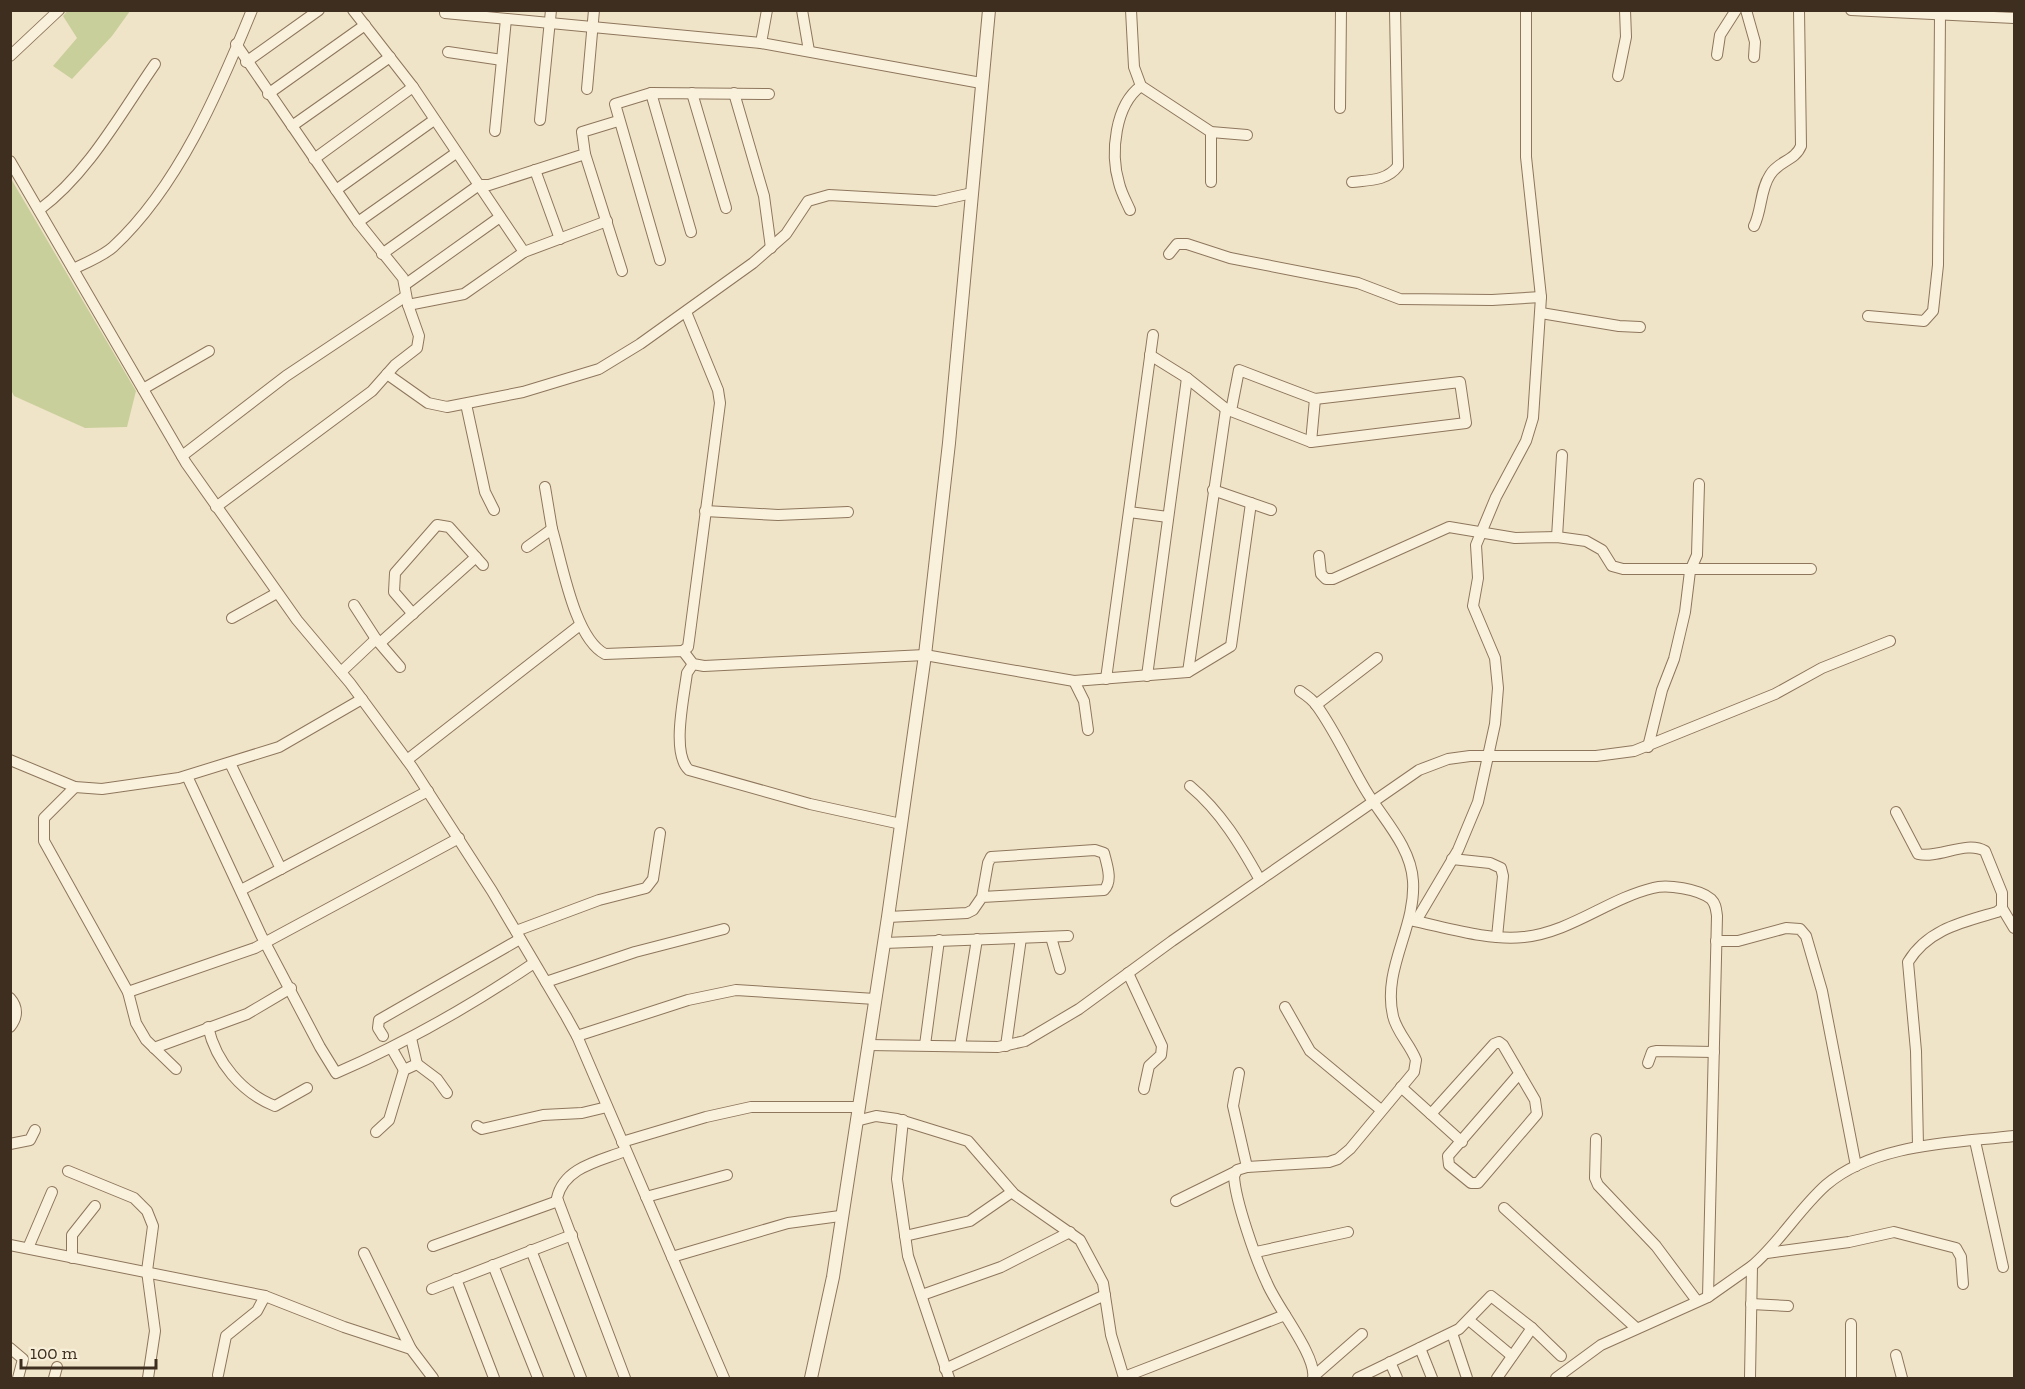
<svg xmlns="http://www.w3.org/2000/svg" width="2025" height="1389" font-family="'Zilla Slab',serif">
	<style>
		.green { fill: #c9cf9b }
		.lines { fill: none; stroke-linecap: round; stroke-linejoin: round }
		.minor-casing { stroke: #8d765c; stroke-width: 12 }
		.tertiary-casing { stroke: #8d765c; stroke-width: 14 }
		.minor { stroke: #faf1dc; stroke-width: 10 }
		.tertiary { stroke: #faf1dc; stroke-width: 12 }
	</style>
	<rect width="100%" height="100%" fill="#f0e4c8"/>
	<g class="green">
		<polygon points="68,10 130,11 112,36 72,79 53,66 77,38 63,16"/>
		<polygon points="10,177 136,391 127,427 85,428 14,396 11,390"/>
	</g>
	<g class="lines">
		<defs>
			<g id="minor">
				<polyline points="353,10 413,87 524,252"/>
				<polyline points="445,10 445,13 761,43 981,83"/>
				<polyline points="802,10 809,51"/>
				<polyline points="1131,10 1134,67 1141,86 1211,132 1247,135"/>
				<polyline points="1746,10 1755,42 1754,57"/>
				<polyline points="1851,10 2014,18"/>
				<polyline points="761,43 767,10"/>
				<polyline points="448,52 502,60"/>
				<polyline points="1717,55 1720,35 1736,10"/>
				<polyline points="10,56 59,10"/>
				<polyline points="246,62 319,10"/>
				<polyline points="1618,76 1626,37 1625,10"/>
				<polyline points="587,89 594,10"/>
				<polyline points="651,93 691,232"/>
				<polyline points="692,93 726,208"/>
				<polyline points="734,93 764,196 771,248"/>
				<polyline points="268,94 365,25"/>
				<polyline points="1340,108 1341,10"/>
				<polyline points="540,120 551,10"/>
				<polyline points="292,126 390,57"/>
				<polyline points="495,131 506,19"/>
				<polyline points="585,154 622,271"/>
				<polyline points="314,159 413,87"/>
				<polyline points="10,161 186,463 297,620 350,683 412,767 492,891 566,1016 577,1036 724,1378"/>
				<polyline points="535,170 560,239"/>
				<polyline points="1211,182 1211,132"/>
				<path d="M1352,182C1369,180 1387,181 1398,166L1395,10"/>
				<polyline points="336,190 434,120"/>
				<path d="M39,210C88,174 121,113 155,64"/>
				<path d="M1130,210C1126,201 1121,192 1119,183C1110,153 1115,105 1141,86"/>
				<polyline points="358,222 456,153"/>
				<path d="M1754,226C1762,210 1760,190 1770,175C1778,161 1795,161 1801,146L1799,10"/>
				<polyline points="382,254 479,185 489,185 585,154 582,132 618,121"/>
				<polyline points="1169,254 1177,244 1187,244 1230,258 1358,283 1400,299 1492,300 1541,297"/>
				<polyline points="660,260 615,104 651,93 769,94"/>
				<path d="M73,269C86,263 103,256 113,247C178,187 219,91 252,10"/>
				<polyline points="406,284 500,217"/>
				<polyline points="408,305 464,294 524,252 607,221"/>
				<polyline points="1541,313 1619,326 1640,327"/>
				<polyline points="1868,316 1924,321 1933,311 1938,265 1940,15"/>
				<polyline points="1150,355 1187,378 1226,409 1231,411 1311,442 1466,423 1460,382 1315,399 1239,370 1231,411"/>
				<polyline points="387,374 428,403 447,407 523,392 599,369 640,344 753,263 786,234 808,201 829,195 936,201 972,193"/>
				<polyline points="143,389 209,351"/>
				<polyline points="466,404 485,492 494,510"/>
				<polyline points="1311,442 1315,399"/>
				<polyline points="182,456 286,376 406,296"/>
				<polyline points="545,487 552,529"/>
				<polyline points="1213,490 1271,510"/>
				<polyline points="216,507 372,391 395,365 417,348 419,336 408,305 403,278 358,222 236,44"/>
				<polyline points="705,511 778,515 848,512"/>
				<polyline points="1129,512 1168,517"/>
				<polyline points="1557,537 1562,455"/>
				<path d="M527,547L552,529C562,562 574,638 605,654L683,651L693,664L704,666L925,655L1074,681L1188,672L1231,646L1251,503"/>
				<polyline points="1319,556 1321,574 1326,579 1333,579 1449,527 1515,538 1557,537 1586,541 1602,550 1612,566 1623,569 1811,569"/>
				<polyline points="354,605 376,639 400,667"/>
				<polyline points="413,614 394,592 395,573 437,525 449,527 483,565"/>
				<polyline points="232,618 277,593"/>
				<polyline points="380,643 476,557"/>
				<polyline points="683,651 688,647 689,640 720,403 718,390 686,312"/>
				<path d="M693,664L687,673C684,697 671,754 689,770L810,804L901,824"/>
				<polyline points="341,672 376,639"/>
				<polyline points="1188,672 1226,409"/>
				<polyline points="1147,676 1187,378"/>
				<polyline points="1106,679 1153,335"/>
				<polyline points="1074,681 1084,701 1088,730"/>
				<path d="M1300,691C1306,695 1313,700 1317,706C1335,731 1349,762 1365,789C1382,818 1411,846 1413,881C1416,928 1382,969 1393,1016C1397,1033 1410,1044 1416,1060L1414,1072L1350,1149L1338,1159L1329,1162L1247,1167L1237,1170L1234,1176C1235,1200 1256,1260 1267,1283C1276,1306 1317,1356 1313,1378"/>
				<polyline points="1316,705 1377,658"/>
				<polyline points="1648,747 1662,690 1674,659 1685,612 1690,571 1697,555 1699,484"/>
				<polyline points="10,760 75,787 102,789 179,778 279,747 362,699"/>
				<polyline points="407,760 580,625"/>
				<polyline points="230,763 281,869"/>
				<path d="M187,776L261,935L320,1047L336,1073C408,1042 469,1007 534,963"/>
				<path d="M1190,786C1221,812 1240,844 1260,880"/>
				<polyline points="75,787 44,818 44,841 128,992 136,1023 146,1040 176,1069"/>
				<path d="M1896,812L1918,854C1939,859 1966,840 1985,851L2002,893V908L1997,912C1963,922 1928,929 1908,962L1916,1051L1918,1146"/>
				<polyline points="1452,859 1490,863 1501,868 1503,876 1497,937"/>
				<polyline points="241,890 428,791"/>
				<polyline points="2002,908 2014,928"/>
				<path d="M888,917L967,913L973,910L982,897L1104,890C1113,881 1107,865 1104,853L1095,850L991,857L988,863L982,897"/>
				<path d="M1410,920C1445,927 1488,941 1524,937C1571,932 1608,899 1653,888C1667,884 1699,889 1711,899C1716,904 1716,909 1717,916L1708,1297"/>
				<polyline points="1416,921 1458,850 1478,802 1495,724 1498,688 1495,658 1473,606 1478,578 1476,545 1496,497 1526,441 1533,418 1541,297 1526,157 1526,10"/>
				<polyline points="516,931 599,900 646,888 653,879 660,833"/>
				<polyline points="1051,937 1060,969"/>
				<polyline points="1716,941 1738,941 1786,928 1800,929 1806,936 1822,991 1856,1166"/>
				<polyline points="884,943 1068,936"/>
				<polyline points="1128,973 1162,1046 1161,1055 1149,1066 1144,1089"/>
				<polyline points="546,982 635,952 724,929"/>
				<polyline points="128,992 255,948 459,838"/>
				<path d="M10,998C18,1007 18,1017 10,1027"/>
				<polyline points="1285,1007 1310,1051 1381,1110"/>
				<path d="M208,1027C216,1062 242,1093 275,1106L307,1088"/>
				<polyline points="383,1036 378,1028 379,1020 520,939"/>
				<polyline points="577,1036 688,1000 736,990 875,999"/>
				<polyline points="868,1045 998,1047 1025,1041 1079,1009 1172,941 1419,770 1448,759 1470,756 1596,756 1634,751 1775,694 1822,668 1890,641"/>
				<polyline points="925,1045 939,940"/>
				<polyline points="960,1046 977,939"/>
				<polyline points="1006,1046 1021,938"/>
				<polyline points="154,1048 247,1014 291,988"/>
				<polyline points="392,1049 404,1070"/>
				<polyline points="1648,1063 1652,1052 1657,1051 1714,1052"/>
				<polyline points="417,1064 437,1079 447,1093"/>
				<polyline points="1239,1073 1233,1106 1247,1167"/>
				<polyline points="1401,1087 1462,1142"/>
				<polyline points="1431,1114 1494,1044 1499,1042 1503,1045 1535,1100 1537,1114 1478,1183 1471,1183 1449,1165 1448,1156 1519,1074"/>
				<polyline points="903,1120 897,1179 908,1256 949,1378"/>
				<polyline points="856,1121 876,1116 897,1119 968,1141 1014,1194 1080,1240 1103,1283 1111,1335 1124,1378"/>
				<polyline points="477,1126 482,1129 543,1115 582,1113 607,1107"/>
				<polyline points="376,1132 389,1120 404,1070 417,1064 411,1038"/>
				<polyline points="1596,1139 1595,1178 1598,1185 1656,1246 1697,1301"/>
				<polyline points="1975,1141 2003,1267"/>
				<polyline points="622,1142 706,1117 751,1107 858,1107"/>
				<polyline points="10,1144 30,1140 35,1130"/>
				<polyline points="68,1171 134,1198 147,1211 153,1226 147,1271 155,1331 148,1378"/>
				<polyline points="646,1197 727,1175"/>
				<polyline points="1176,1201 1235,1172"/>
				<polyline points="1504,1208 1635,1327"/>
				<polyline points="905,1236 970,1221 1012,1192"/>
				<polyline points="10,1245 265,1296 344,1327 411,1349 433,1378"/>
				<polyline points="433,1246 558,1201"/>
				<polyline points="28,1248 52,1192"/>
				<polyline points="531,1250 581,1378"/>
				<polyline points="1256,1252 1348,1232"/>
				<polyline points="364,1253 411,1349"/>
				<polyline points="1767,1253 1849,1242 1894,1232 1956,1248 1961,1257 1963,1284"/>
				<polyline points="672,1257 788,1223 840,1216"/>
				<polyline points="72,1258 72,1235 95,1206"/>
				<polyline points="493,1265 538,1378"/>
				<polyline points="456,1279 494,1378"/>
				<polyline points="432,1289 572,1235"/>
				<polyline points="922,1295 1001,1267 1070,1232"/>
				<polyline points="1751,1304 1788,1306"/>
				<polyline points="1470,1321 1512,1356"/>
				<polyline points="1851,1324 1851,1378"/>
				<polyline points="1452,1333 1467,1378"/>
				<polyline points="10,1348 23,1359 18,1378"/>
				<polyline points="1420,1348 1432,1378"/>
				<polyline points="1896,1355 1902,1378"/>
				<polyline points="1390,1362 1397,1378"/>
				<polyline points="945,1369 1105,1295"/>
				<polyline points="218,1375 226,1336 257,1311 265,1296"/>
				<polyline points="1314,1376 1362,1334"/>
				<polyline points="1124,1377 1285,1315"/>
				<polyline points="54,1378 57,1367"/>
				<path d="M625,1378L557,1198C564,1167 600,1161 625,1151"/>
				<polyline points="1358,1378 1459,1329 1491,1296 1532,1328 1561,1356"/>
				<polyline points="1497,1378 1532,1328"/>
				<polyline points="1556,1378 1601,1345 1708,1297 1752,1266"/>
				<path d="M1750,1378L1752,1266C1780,1242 1799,1209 1826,1185C1875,1143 1954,1143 2014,1136"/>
			</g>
			<polyline id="tertiary" points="811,1378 833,1277 888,917 925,655 949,443 989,10"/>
		</defs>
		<use href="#minor" class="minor-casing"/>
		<use href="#tertiary" class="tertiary-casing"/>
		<use href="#minor" class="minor"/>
		<use href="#tertiary" class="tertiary"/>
	</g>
	<rect width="2025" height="1389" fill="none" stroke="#3d2e20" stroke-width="24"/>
	<path d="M21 1359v9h135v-9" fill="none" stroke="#3d2e20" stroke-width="3"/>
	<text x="30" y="1359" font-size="18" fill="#3d2e20" stroke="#f7eed8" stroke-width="4.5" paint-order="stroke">100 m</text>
</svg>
